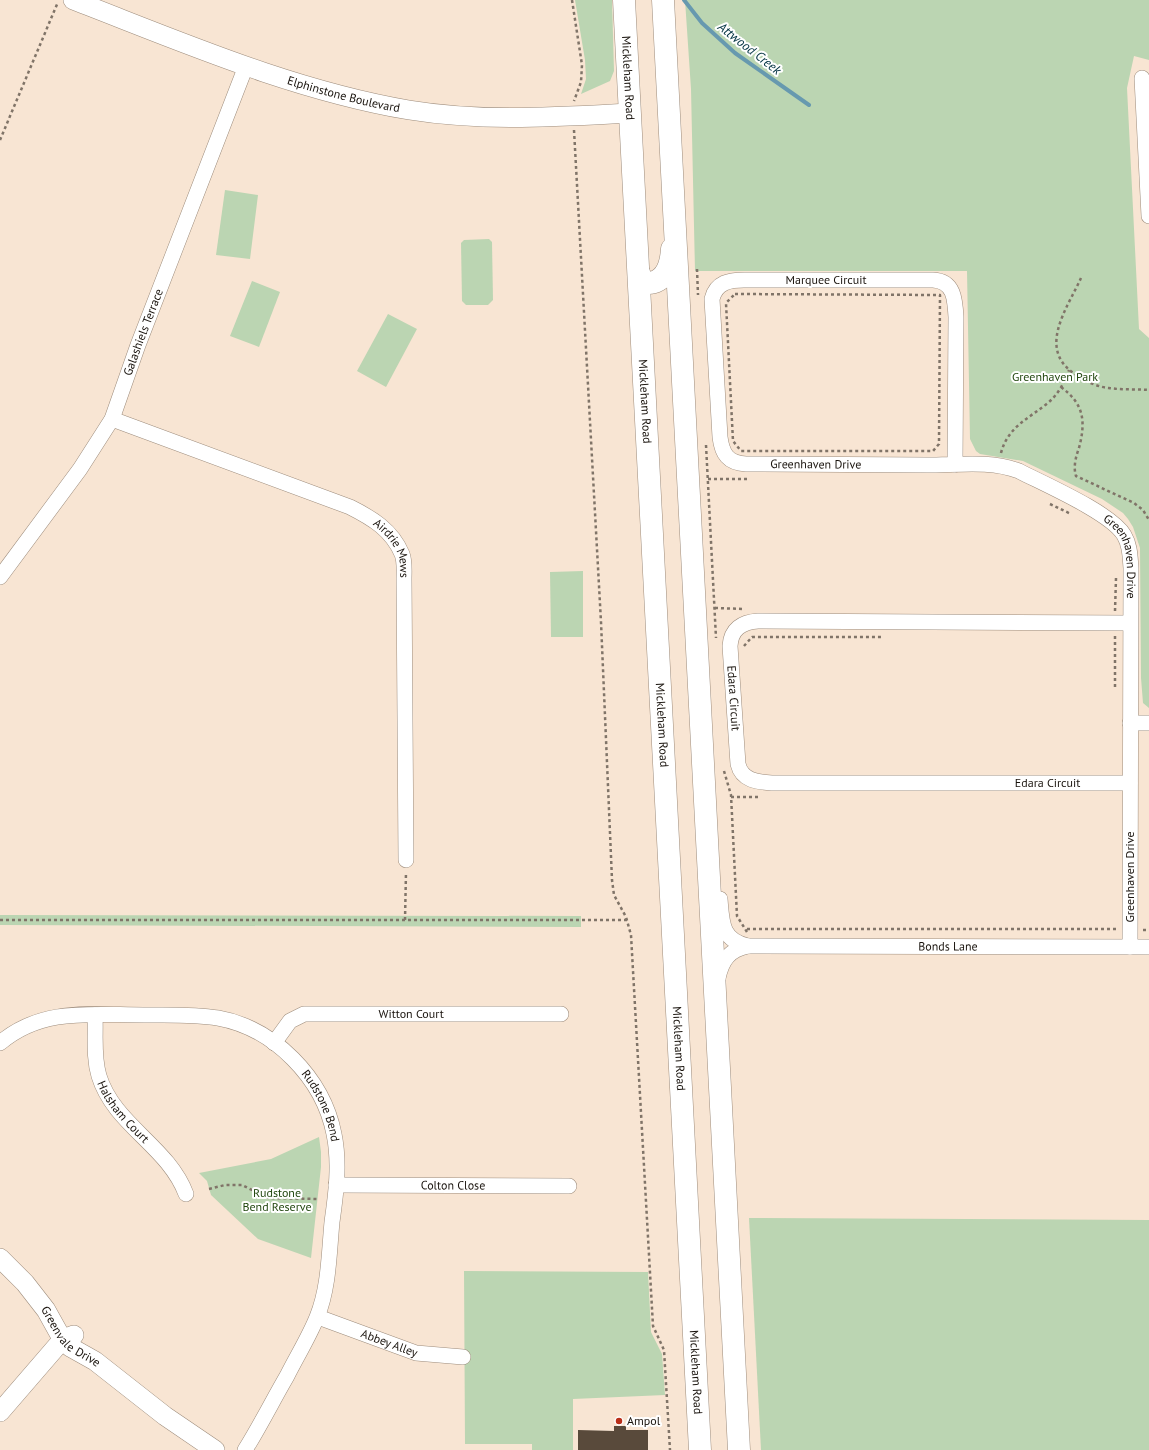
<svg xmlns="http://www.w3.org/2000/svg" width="1149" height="1450" font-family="'PT Sans',sans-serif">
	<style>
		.green { fill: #bbd5b2 }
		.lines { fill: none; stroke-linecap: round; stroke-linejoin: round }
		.stream { stroke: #6799af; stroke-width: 4 }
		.building { fill: #594a3b }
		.minor-casing { stroke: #9d8c7c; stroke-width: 16 }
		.tertiary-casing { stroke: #9d8c7c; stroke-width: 20 }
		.primary-casing { stroke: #9d8c7c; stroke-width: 23 }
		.path { stroke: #807468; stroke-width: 2.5; stroke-dasharray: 3 3; stroke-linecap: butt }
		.minor { stroke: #fff; stroke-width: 15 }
		.tertiary { stroke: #fff; stroke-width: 19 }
		.primary { stroke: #fff; stroke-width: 22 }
		.poi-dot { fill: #b92d18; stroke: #fff; stroke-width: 1.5 }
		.labels { text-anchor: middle; stroke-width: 4; stroke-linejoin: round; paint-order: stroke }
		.street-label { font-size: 12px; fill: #19130d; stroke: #fff }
		.park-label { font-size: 12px; fill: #224710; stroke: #fff }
		.poi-label { font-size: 12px; fill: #19130d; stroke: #fff; text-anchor: start }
		.water-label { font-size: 13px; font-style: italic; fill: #023242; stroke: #fff }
	</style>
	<rect width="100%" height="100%" fill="#f8e5d3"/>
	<g class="green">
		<polygon points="575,0 612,0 614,71 610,81 581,94 586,79 585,60"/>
		<polygon points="685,0 1149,0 1149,60 1134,56 1127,88 1139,329 1149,338 1149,708 1143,703 1141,678 1140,548 1133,527 1128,519 1123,513 1102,499 1023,461 980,454 976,451 970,439 967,271 695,271 691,89"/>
		<polygon points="225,190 258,195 250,259 216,255"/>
		<polygon points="489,239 492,242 493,300 488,305 466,305 462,301 461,243 464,240"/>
		<polygon points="252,281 280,292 259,347 230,336"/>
		<polygon points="388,314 417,329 386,387 357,371"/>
		<polygon points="583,571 583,637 551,637 550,572"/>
		<polygon points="0,915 581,916 581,927 0,925"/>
		<polygon points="319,1137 321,1152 321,1167 311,1258 258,1239 211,1195 207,1181 199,1173 271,1159"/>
		<polygon points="749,1218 1149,1220 1149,1450 761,1450"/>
		<polygon points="464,1271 648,1272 651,1332 662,1354 665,1395 573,1399 573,1450 532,1450 532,1444 465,1444"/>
	</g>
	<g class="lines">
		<polyline class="stream" points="684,0 702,23 735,53 809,105"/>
	</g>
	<polygon class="building" points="614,1426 626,1426 626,1430 648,1430 648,1450 578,1450 578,1430 614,1431"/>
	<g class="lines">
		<defs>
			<g id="minor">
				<polyline points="1142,78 1149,216"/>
				<path id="s1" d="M112,419L350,507C372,518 392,530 402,554C405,561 404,572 404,579L406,860"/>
				<path id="s2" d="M955,465L956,317C955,299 954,281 933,280H744C730,280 716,282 712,299L720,437C722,454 728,463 746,464L927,465C958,465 990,460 1019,471C1044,484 1111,513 1124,535C1130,545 1130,556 1131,568L1130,947"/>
				<path id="s3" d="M0,577L80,469L112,419L138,345L246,66"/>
				<path id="s4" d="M1130,623L758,621C742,622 731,629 730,646L738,764C742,781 758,782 772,783H1130"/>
				<polyline points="1130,723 1149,723"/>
				<path d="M720,899C722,922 721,940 748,946"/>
				<path id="s5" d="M718,978C722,960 729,950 748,946L1149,947"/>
				<path id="s6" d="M95,1015C96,1035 93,1056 99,1076C114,1125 168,1146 186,1194"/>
				<path id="s7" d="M0,1043C42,1007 92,1015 144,1015C169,1015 194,1014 218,1018C274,1028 323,1078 334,1134C340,1163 336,1194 332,1222C329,1253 329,1288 317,1317C309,1337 297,1356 287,1376C273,1400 260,1426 245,1450"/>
				<path id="s8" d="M274,1043L290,1021L304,1014H561"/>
				<path id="s9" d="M336,1185L569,1186"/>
				<path id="s10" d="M318,1317L416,1353L463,1357"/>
			</g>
			<g id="tertiary">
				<path id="s11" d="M73,0C182,42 292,90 409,110C482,122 555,117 629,113"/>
				<path id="s12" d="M0,1258L25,1283L46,1310L61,1337L70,1347L95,1361L165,1416L215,1450"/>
				<polyline points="0,1412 63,1339 74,1335"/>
			</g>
			<g id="primary">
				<path id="s13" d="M624,0L700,1450"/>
				<polyline points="663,0 739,1450"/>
				<path d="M639,273L641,279L646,283C665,284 671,265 672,249"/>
			</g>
		</defs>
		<use href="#minor" class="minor-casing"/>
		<use href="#tertiary" class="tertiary-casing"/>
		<use href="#primary" class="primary-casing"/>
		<g class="path">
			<polyline points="572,0 582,65 581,82 574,101"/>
			<polyline points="574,130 601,622 612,880 614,895 626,917 631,935 653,1326 664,1350 670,1450"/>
			<polyline points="0,140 58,2"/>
			<polyline points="697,269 698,295"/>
			<path d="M1081,278C1067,309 1035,351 1078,376C1087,382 1098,387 1109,388C1122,390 1136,389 1149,390"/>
			<polygon points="735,294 940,295 939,444 933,451 741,451 733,441 726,303"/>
			<path d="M1061,387C1084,404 1086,421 1079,448C1076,456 1073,467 1076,476L1134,503L1143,510L1149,520"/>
			<polyline points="706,445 716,638"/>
			<path d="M1001,453C1008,426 1030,418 1049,402C1058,394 1065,382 1069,370"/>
			<polyline points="708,479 747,479"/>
			<polyline points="1050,504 1071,514"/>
			<polyline points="715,608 745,609"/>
			<polyline points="1115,611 1116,578"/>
			<polyline points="744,646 752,637 883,637"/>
			<polyline points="1115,687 1115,636"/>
			<polyline points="724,771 731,795 737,916 747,932"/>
			<polyline points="731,797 761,797"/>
			<polyline points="0,920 627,920"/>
			<polyline points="405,920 406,872"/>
			<polyline points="747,929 1118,929"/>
			<polyline points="1143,930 1149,930"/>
			<polyline points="209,1189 225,1185 242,1185 268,1198 319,1199"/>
		</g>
		<use href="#minor" class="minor"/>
		<use href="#tertiary" class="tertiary"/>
		<use href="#primary" class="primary"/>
	</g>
	<circle class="poi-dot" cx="619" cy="1421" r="4"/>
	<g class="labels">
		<g class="street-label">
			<text dy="4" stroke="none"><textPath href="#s13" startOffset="78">Mickleham Road</textPath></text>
			<text dy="4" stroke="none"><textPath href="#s11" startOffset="287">Elphinstone Boulevard</textPath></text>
			<text x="826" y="284">Marquee Circuit</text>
			<text dy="4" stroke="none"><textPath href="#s3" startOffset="286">Galashiels Terrace</textPath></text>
			<text dy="4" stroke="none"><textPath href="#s13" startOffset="402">Mickleham Road</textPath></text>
			<text dy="4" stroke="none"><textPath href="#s2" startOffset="677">Greenhaven Drive</textPath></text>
			<text dy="4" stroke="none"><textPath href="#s1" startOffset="316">Airdrie Mews</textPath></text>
			<text dy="4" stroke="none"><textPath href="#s2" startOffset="1024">Greenhaven Drive</textPath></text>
			<text dy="4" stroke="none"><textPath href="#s4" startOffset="466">Edara Circuit</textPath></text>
			<text dy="4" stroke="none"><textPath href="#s13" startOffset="726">Mickleham Road</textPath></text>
			<text dy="4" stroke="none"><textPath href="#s4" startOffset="850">Edara Circuit</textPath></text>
			<text transform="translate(1130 877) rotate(-90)" y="4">Greenhaven Drive</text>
			<text dy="4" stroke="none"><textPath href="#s5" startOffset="247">Bonds Lane</textPath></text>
			<text dy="4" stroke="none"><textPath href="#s8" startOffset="150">Witton Court</textPath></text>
			<text dy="4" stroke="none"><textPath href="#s13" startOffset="1050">Mickleham Road</textPath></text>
			<text dy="4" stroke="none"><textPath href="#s7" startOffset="367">Rudstone Bend</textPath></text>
			<text dy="4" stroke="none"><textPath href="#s6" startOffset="105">Halsham Court</textPath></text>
			<text dy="4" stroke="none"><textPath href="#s9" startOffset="117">Colton Close</textPath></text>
			<text dy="4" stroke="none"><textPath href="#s12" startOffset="107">Greenvale Drive</textPath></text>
			<text dy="4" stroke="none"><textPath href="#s10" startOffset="76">Abbey Alley</textPath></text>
			<text dy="4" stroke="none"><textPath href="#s13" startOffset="1374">Mickleham Road</textPath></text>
		</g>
		<g class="park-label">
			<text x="1055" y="381">Greenhaven Park</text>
			<text x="277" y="1197">Rudstone<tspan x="277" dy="14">Bend Reserve</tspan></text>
		</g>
		<g class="poi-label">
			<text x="627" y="1425">Ampol</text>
		</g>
		<g class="water-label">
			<text transform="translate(750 48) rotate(38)" y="5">Attwood Creek</text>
		</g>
	</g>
</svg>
